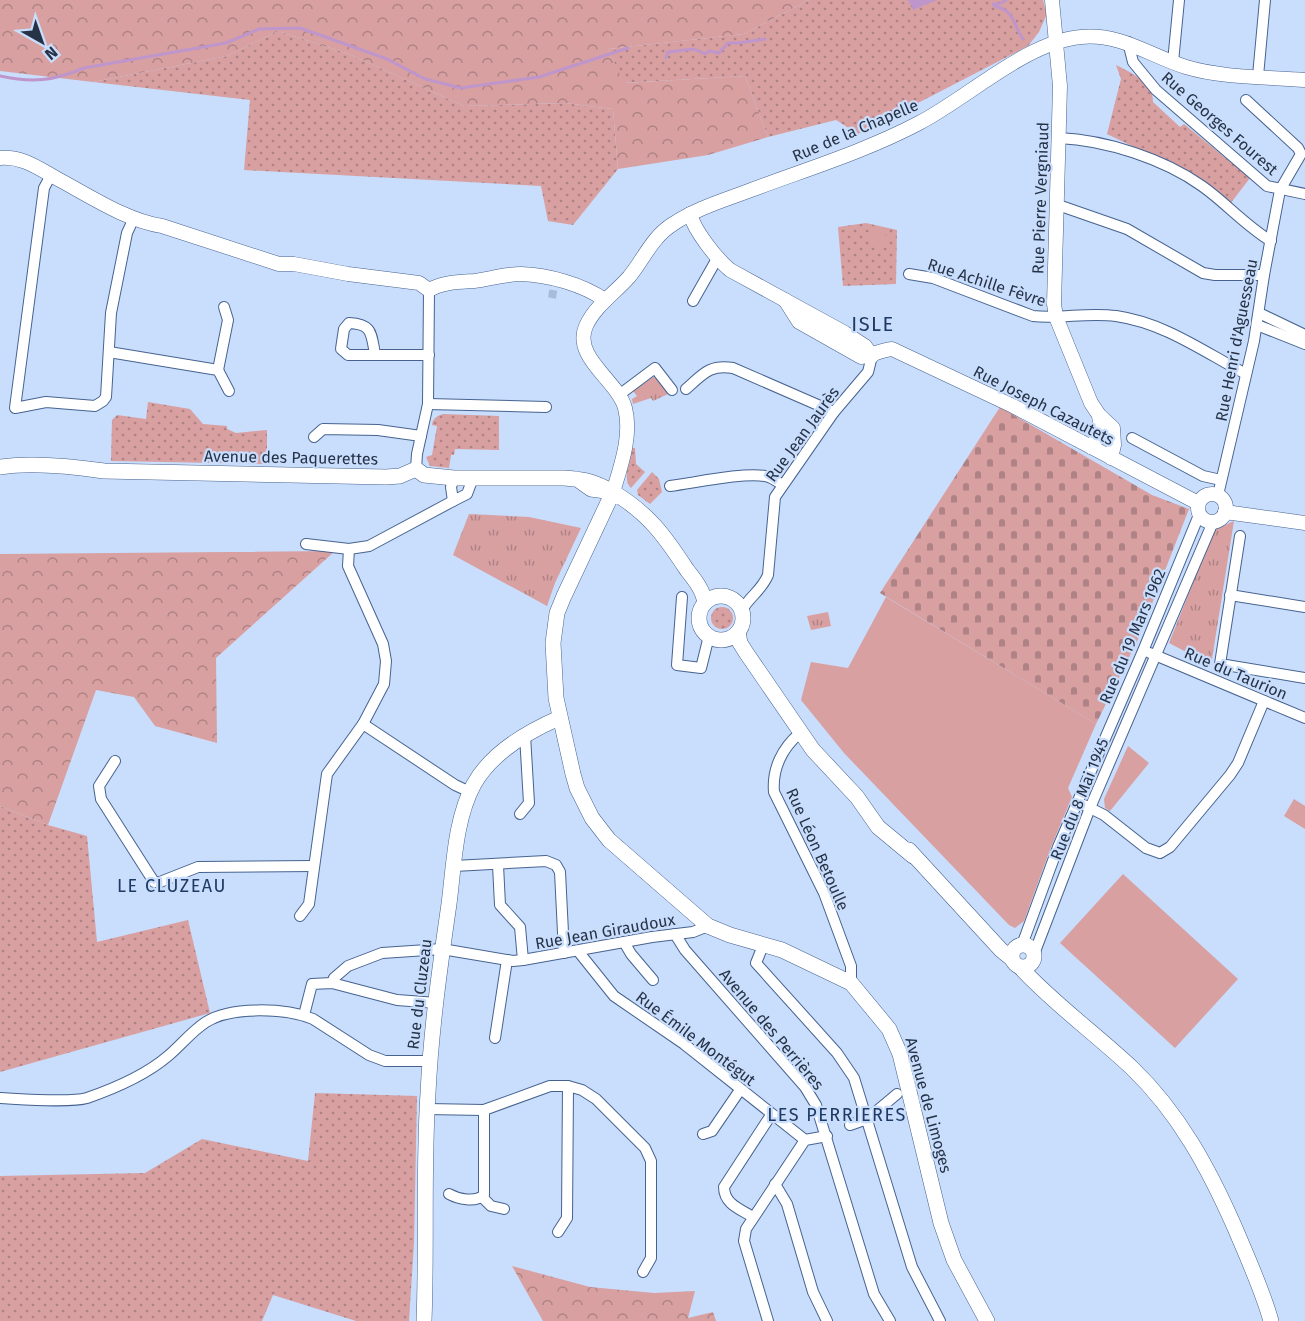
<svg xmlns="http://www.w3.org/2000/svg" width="1305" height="1321" font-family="'Fira Sans',sans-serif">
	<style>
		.grass { fill: url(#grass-dots) }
		.forest { fill: url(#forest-crowns) }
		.cemetery { fill: url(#cemetery-stones) }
		.park { fill: url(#park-tufts) }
		.garden { fill: #d8a0a1 }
		.water { fill: url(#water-ripples) }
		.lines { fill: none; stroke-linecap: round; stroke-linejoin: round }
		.stream { stroke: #bf96cb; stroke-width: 3 }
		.pedestrian-tunnel { stroke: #a8bbd8; stroke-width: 8; stroke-dasharray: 8 4; stroke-linecap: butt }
		.minor-casing { stroke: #466390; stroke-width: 12 }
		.tertiary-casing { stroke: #466390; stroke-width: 15 }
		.secondary-casing { stroke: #466390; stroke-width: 16 }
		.minor { stroke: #fff; stroke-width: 10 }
		.tertiary { stroke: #fff; stroke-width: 14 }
		.secondary { stroke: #fff; stroke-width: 15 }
		.labels { text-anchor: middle; stroke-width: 4.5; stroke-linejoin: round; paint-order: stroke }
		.street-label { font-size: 16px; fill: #263347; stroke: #c9ddfc }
		.neighbourhood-label { font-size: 18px; letter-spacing: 1.5px; fill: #1e3963; stroke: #c9ddfc }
		.quarter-label { font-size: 20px; letter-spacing: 1.5px; fill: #1e3963; stroke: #c9ddfc }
	</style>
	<defs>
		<pattern id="grass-dots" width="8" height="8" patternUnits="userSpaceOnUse" patternTransform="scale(1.5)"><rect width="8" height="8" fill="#d8a0a1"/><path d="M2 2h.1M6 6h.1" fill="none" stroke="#af8385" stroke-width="1.8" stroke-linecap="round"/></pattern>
		<pattern id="forest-crowns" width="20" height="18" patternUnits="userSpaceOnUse" patternTransform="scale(1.5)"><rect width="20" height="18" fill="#d8a0a1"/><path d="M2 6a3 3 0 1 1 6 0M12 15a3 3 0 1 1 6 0" fill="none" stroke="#af8385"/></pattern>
		<pattern id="cemetery-stones" width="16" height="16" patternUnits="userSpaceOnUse" patternTransform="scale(1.5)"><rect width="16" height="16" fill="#d8a0a1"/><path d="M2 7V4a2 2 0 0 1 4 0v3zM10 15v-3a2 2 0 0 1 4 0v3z" fill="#af8385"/></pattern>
		<pattern id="park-tufts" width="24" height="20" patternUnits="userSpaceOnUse" patternTransform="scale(1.5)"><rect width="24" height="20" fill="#d8a0a1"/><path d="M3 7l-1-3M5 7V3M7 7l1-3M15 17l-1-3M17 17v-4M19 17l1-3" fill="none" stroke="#af8385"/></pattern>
		<pattern id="water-ripples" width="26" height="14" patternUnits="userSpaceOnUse" patternTransform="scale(1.5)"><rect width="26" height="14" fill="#bf96cb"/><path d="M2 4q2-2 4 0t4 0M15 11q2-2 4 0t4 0" fill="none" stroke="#9b7ba7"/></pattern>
	</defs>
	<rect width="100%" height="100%" fill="#c9ddfc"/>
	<g class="grass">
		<polygon points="809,0 1043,0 1047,14 1039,32 1028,46 858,134 836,120 768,137 745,76 623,83 608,49 744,34"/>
		<polygon points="278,31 349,54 464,106 565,103 613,109 618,169 573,225 548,221 541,186 244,170 250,100 93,82 227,56"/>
		<path d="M1116,65C1130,72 1154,83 1153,102L1180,127L1184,124L1250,178L1230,204L1192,175L1107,134L1121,79Z"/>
		<polygon points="866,223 897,230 896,284 843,286 838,227"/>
		<polygon points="148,402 190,409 203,424 227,426 227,429 236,433 267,430 267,464 111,461 112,420 117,415 146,419"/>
		<path d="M443,414L499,416V450L455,449L454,455H451L449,468L430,466L426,457L432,455L437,426L432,425C433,418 437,416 443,414Z"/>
		<path d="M632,448H635L636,464L645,472L631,488C622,479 630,460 632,448Z"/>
		<polygon points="652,472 659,479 662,492 650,504 638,495 637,490"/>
		<circle cx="722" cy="618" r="11"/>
		<polygon points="0,806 48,825 87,836 97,942 188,920 210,1013 0,1072"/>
		<polygon points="315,1093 417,1096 414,1243 409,1321 356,1321 273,1295 262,1321 0,1321 0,1176 145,1173 202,1139 308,1161"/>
	</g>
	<g class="forest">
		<polygon points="0,0 809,0 744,34 608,49 624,83 745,76 768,137 708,155 618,169 613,109 565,103 464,106 349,54 278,31 227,56 93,82 0,71"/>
		<polygon points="335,551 216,658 217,743 155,726 134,697 96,690 48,825 0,806 0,554"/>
		<polygon points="512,1266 590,1287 654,1293 695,1291 688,1318 713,1312 716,1321 543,1321"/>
	</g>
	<polygon class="cemetery" points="1000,407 1152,495 1189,509 1139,637 1096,724 880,593"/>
	<g class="park">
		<polygon points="876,229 882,229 888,238 883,249 868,237 870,232"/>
		<polygon points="653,377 657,378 668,394 653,401 651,398 633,404 632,399 637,396 633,391"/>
		<polygon points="469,514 529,517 581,528 555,583 547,606 453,555"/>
		<polygon points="1234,521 1211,665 1169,643 1214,530"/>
		<polygon points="828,612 831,626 811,630 807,616"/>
	</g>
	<g class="garden">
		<polygon points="886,597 1096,724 1068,788 1072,797 1051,847 1024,921 1015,928 1009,925 844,753 801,700 811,662 848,668"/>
		<polygon points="1128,746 1149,763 1110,811 1105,808 1104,799"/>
		<polygon points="1294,799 1305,806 1305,829 1284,816"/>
		<polygon points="1123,874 1238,979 1175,1048 1060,943"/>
	</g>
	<polygon class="water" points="908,0 937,0 913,10"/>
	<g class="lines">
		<g class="stream">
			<path d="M993,4L996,7C1014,9 1014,27 1023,39"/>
			<polyline points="994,4 999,4 1006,0"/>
			<polyline points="666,58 668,52 694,49 705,54 709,51 719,53 728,43 738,43 765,39"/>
			<path d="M0,76C33,83 53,81 84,68L226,43L259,29L300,28L387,59L425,79L461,88L539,77L628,48"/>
		</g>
		<polyline class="pedestrian-tunnel" points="552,298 554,286"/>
		<defs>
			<g id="minor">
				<polyline points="1128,42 1133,62 1156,90 1267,186 1305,194"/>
				<polyline points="1173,62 1179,0"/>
				<polyline points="1258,76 1265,0"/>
				<path d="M1059,138C1106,140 1164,159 1202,186C1226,203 1246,226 1271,241"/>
				<polyline points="51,175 44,188 15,408 46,402 95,406 103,401 106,397 111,313 127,233 134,218"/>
				<polyline points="1058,205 1127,229 1203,273 1215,275 1264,275"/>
				<path d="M909,274L933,278L1033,316C1061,319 1088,312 1116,316C1165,323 1204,352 1246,374"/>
				<polyline points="693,301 718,257"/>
				<polyline points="1259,313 1305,335"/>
				<polyline points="1257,325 1305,344"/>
				<polyline points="109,352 218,370 229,391"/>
				<path d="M375,354C371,334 373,324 349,323L344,329L341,349L348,355H429"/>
				<polyline points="218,370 228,320 224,307"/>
				<path d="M686,389C703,374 710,364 733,368L834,412"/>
				<polyline points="619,395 655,368 672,390"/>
				<polyline points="428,404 546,407"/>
				<polyline points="314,437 323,429 378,430 421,436"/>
				<polyline points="1132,438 1203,476 1221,480"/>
				<polyline points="416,469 417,454 428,404 429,290"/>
				<polyline points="454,478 451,487 453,501 467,494 473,478"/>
				<path d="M670,486C694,483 743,472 765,476C772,477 777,481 782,485"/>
				<polyline points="1218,495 1254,341 1264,275 1280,190 1301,154 1298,148 1246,100"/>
				<polyline points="1240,536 1220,664 1305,678"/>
				<polyline points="306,544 349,549 369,546 453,501"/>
				<polyline points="1230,595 1305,607"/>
				<polyline points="682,597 677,665 701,668 709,636"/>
				<path d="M742,610C749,597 762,590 768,575L775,497L834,412L868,372L872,356"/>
				<polyline points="1150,653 1305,718"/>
				<polyline points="363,724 455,785 470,792"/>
				<path d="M800,733C782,748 772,769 774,792L824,893L851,966V983"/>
				<polyline points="115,761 99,786 101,799 154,882 160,882 198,867 314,866"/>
				<polyline points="1084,805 1104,815 1146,848 1160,853 1170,847 1230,775 1238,763 1264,701"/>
				<polyline points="520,814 529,803 525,735"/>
				<polyline points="498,865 500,905 520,927 523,960"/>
				<polyline points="454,866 546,861 556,865 560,872 564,953"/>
				<polyline points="300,916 309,904 327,774 363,724 384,684 386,661 383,644 348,566 349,549"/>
				<polyline points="675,934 685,950 805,1087 816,1105 874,1294 890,1321"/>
				<polyline points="624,942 631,954 653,980"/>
				<polyline points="764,943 756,963 837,1053 854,1078 912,1267 940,1321"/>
				<polyline points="1022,945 1058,847 1143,651 1199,515"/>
				<polyline points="578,951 614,996 684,1044 805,1140"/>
				<polyline points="1034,954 1090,808 1213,522"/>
				<polyline points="332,983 334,978 348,966 382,953 442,949 513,961 523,960 652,937 693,932 708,926"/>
				<polyline points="304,1015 312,984 332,983 397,1000 437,1003"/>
				<polyline points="495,1038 507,960"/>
				<path d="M0,1098C21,1099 70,1103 87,1098C113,1089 147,1074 168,1056C181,1045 192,1031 206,1022C231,1006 286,1008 313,1019L369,1055L385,1061H430"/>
				<polyline points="427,1109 484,1110 550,1086 568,1086 582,1090 596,1099 645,1148 651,1161 651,1258 643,1272"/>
				<polyline points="850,1125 867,1119 897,1094"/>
				<polyline points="703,1134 712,1131 740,1090"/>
				<polyline points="775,1184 787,1204 813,1292 827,1321"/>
				<path d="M449,1194C458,1199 475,1203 484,1195V1110"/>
				<polyline points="482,1197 491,1206 504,1209"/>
				<path d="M753,1217C740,1209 724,1204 724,1187L771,1115"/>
				<polyline points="558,1232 567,1218 568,1086"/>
				<polyline points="768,1321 744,1241 746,1229 805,1140 827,1136"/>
			</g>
			<g id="tertiary">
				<polyline points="1052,0 1060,86 1054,304 1056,317 1091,403 1099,415 1113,428 1114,445 1111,458"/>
				<path d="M0,158C22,156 38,168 56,178C88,195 127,221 162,226L279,264H294L348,274L419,283L429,290C443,282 459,282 474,281C489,279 506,274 521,274C548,275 582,284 605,300"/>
				<path d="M690,214C695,232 717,259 730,270L845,333L865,346L872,356"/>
				<path d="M785,300L799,322L861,357C872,356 880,350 892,349L1013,406L1198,503"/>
				<path d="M1091,447C1100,436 1101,429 1099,415"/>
				<path d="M613,492C621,466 632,435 625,408C618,381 572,357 586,326C595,306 615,293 629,277C644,259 652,237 673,224C697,208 725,200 751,190C807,169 866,151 919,123C969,97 1026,42 1081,37C1121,33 1150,56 1186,67C1222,78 1267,77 1305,80"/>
				<circle cx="1212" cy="508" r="14"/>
				<polyline points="1225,512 1305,523"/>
			</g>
			<g id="secondary">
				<path d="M0,467C33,462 70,466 104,471L386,477L400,476L416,469L424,475L454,478H564C587,480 593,481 613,492L591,489L577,479"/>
				<circle cx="721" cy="618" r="22"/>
				<path d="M705,603C703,590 695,580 687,570C664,535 649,514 613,492L564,596L557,613L553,643L556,698L573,774L577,788L592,818L609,840L708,926L730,935L782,950L851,983L889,1029L900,1054L941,1223L954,1260L987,1321"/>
				<polyline points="738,632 740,643 747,654 813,750 857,797 878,827 913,856"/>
				<polyline points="909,850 1001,950 1012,959"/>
				<circle cx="1023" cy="956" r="11"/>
				<path d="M1020,967C1054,1004 1096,1034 1132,1068C1179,1113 1209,1169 1235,1228C1248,1259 1262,1289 1271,1321"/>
				<path d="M424,1321C427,1245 423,1169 428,1093C431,1030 440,966 449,904C454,865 455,819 474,784C492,752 527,732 559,718"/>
			</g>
		</defs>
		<use href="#minor" class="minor-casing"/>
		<use href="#tertiary" class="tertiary-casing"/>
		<use href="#secondary" class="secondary-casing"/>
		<use href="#minor" class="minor"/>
		<use href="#tertiary" class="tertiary"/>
		<use href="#secondary" class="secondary"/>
	</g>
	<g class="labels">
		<g class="street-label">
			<text transform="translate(1220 123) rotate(41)" y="6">Rue Georges Fourest</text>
			<text transform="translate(855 130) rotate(-23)" y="6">Rue de la Chapelle</text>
			<text transform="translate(1040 198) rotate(-88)" y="6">Rue Pierre Vergniaud</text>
			<text transform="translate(987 282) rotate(18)" y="6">Rue Achille Fèvre</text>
			<text transform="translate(1236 340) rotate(-79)" y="6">Rue Henri d'Aguesseau</text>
			<text transform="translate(1044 405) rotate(27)" y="6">Rue Joseph Cazautets</text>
			<text transform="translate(802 434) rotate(-54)" y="6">Rue Jean Jaurès</text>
			<text transform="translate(291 457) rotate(1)" y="6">Avenue des Paquerettes</text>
			<text transform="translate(1132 636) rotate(-67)" y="6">Rue du 19 Mars 1962</text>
			<text transform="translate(1236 673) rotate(23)" y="6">Rue du Taurion</text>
			<text transform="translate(1079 799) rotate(-68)" y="6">Rue du 8 Mai 1945</text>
			<text transform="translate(818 849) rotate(66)" y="6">Rue Léon Betoulle</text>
			<text transform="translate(605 931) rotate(-10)" y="6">Rue Jean Giraudoux</text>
			<text transform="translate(419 994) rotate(-83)" y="6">Rue du Cluzeau</text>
			<text transform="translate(772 1029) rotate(50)" y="6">Avenue des Perrières</text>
			<text transform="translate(696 1038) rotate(37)" y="6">Rue Émile Montégut</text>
			<text transform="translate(929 1105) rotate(75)" y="6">Avenue de Limoges</text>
		</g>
		<g class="neighbourhood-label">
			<text x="172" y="892">LE CLUZEAU</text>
			<text x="837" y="1121">LES PERRIERES</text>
		</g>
		<g class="quarter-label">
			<text x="873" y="331">ISLE</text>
		</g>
	</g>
	<g transform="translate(42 42) rotate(140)" stroke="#c9ddfc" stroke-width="4.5" paint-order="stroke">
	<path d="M0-4.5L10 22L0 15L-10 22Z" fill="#263347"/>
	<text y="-9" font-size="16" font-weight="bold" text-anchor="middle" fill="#263347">N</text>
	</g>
</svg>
